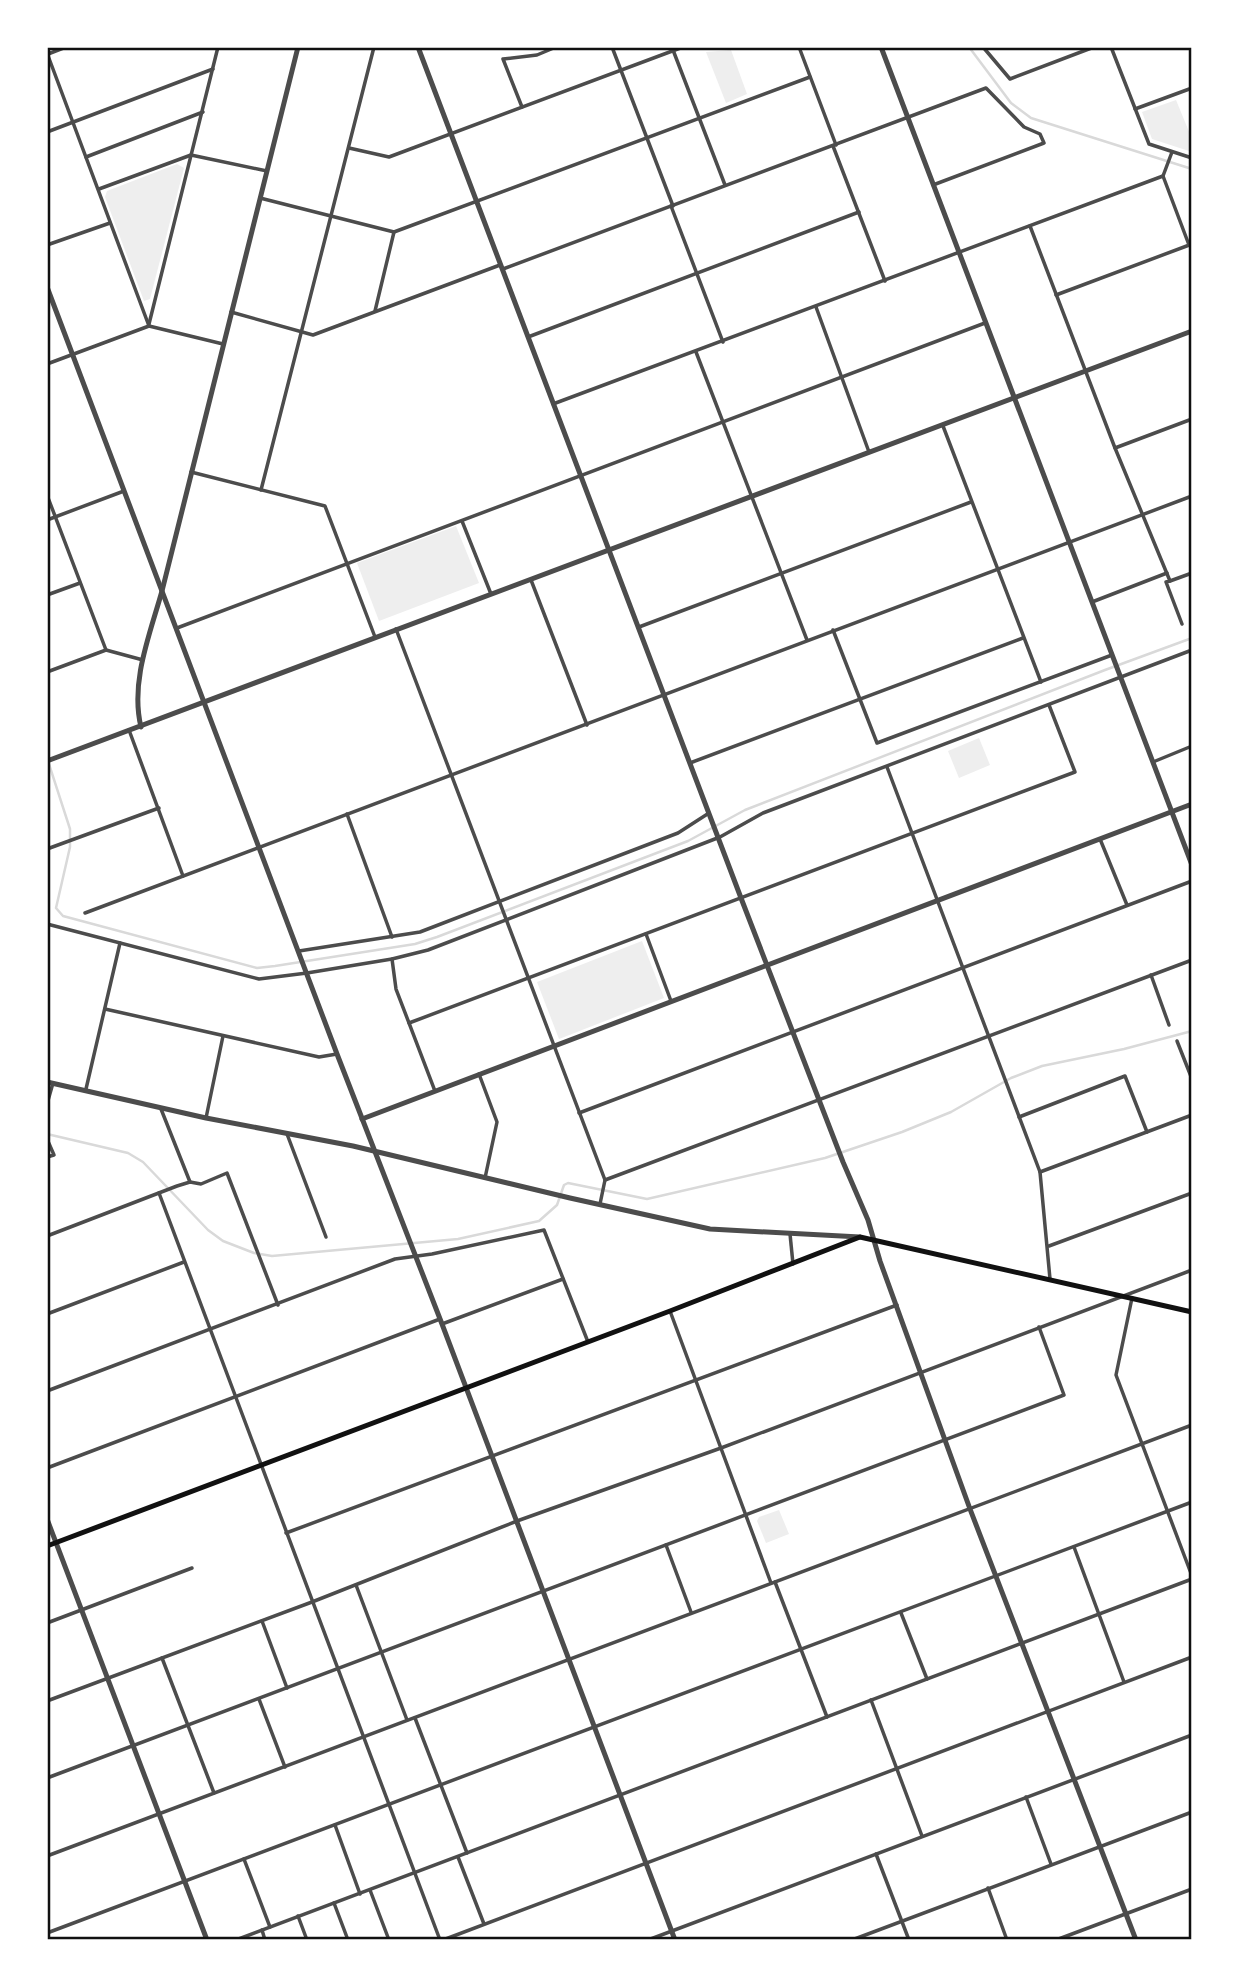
<svg xmlns="http://www.w3.org/2000/svg" width="1239" height="1987" font-family="'PT Sans Narrow',sans-serif">
	<style>
		.green { fill: #eee }
		.lines { fill: none; stroke-linecap: round; stroke-linejoin: round }
		.stream { stroke: #d9d9d9; stroke-width: 2.5 }
		.minor { stroke: #4c4c4c; stroke-width: 3.5 }
		.tertiary { stroke: #4c4c4c; stroke-width: 5 }
		.secondary { stroke: #111; stroke-width: 5 }
		.neatline { fill: none; stroke: #111; stroke-width: 2.5 }
	</style>
	<rect width="100%" height="100%" fill="#fff"/>
	<g class="green">
		<polygon points="731,50 747,94 726,103 706,52"/>
		<polygon points="1176,100 1192,139 1192,152 1152,139 1142,112"/>
		<polygon points="177,164 184,168 150,299 144,301 105,197 107,191"/>
		<polygon points="456,526 479,583 379,621 357,563"/>
		<polygon points="979,738 990,765 959,778 948,751"/>
		<polygon points="642,941 664,998 559,1039 537,982"/>
		<polygon points="779,1510 789,1534 766,1543 757,1521 759,1517"/>
	</g>
	<g class="lines">
		<g class="stream">
			<polyline points="969,47 1011,103 1031,118 1192,169"/>
			<polyline points="48,761 70,829 70,847 56,908 63,916 257,968 275,966 415,944 437,937 688,841 745,810 1105,670 1192,638"/>
			<polyline points="47,1134 128,1153 143,1162 208,1230 223,1241 254,1253 272,1256 458,1239 539,1221 557,1205 564,1185 568,1183 647,1199 825,1158 902,1132 951,1112 1011,1078 1042,1066 1124,1049 1192,1031"/>
		</g>
		<g class="minor">
			<polyline points="612,47 673,206"/>
			<polyline points="799,47 836,145"/>
			<polyline points="983,47 1010,79 1094,47"/>
			<polyline points="1111,47 1149,144 1192,158"/>
			<polyline points="673,50 725,185"/>
			<polyline points="47,53 149,326"/>
			<polyline points="48,54 66,47"/>
			<polyline points="522,107 503,59 537,55 556,47"/>
			<polyline points="1135,109 1192,88"/>
			<polyline points="47,132 213,69"/>
			<polyline points="833,146 885,281"/>
			<polyline points="349,148 389,157 683,47"/>
			<polyline points="1172,152 1163,176 1189,245"/>
			<polyline points="86,157 203,112"/>
			<polyline points="99,189 191,155 267,171"/>
			<polyline points="260,198 394,232 810,77"/>
			<polyline points="671,206 723,342"/>
			<polyline points="1030,226 1115,448 1170,581 1166,582 1182,624"/>
			<polyline points="47,245 110,223"/>
			<polyline points="503,269 986,88 1024,127 1040,134 1044,143 933,185"/>
			<polyline points="1056,295 1192,244"/>
			<polyline points="816,307 869,452"/>
			<polyline points="375,311 394,232"/>
			<polyline points="231,312 313,335 500,265"/>
			<polyline points="149,324 218,47"/>
			<polyline points="528,337 859,212"/>
			<polyline points="696,352 807,640"/>
			<polyline points="47,364 149,326 223,344"/>
			<polyline points="553,404 1163,176"/>
			<polyline points="943,426 1041,682"/>
			<polyline points="1115,448 1192,419"/>
			<polyline points="191,472 325,506 375,637"/>
			<polyline points="261,490 374,47"/>
			<polyline points="47,495 106,650"/>
			<polyline points="47,520 124,491"/>
			<polyline points="462,521 491,594"/>
			<polyline points="531,580 587,725"/>
			<polyline points="1170,581 1192,573"/>
			<polyline points="47,595 80,583"/>
			<polyline points="1092,602 1167,573"/>
			<polyline points="639,627 971,502"/>
			<polyline points="177,628 985,323"/>
			<polyline points="396,629 605,1180 600,1204"/>
			<polyline points="833,630 877,743 1112,655"/>
			<polyline points="47,672 106,650 143,660"/>
			<polyline points="129,730 183,876"/>
			<polyline points="1153,762 1192,746"/>
			<polyline points="690,763 1023,638"/>
			<polyline points="887,767 1040,1172 1050,1279"/>
			<polyline points="347,814 392,937"/>
			<polyline points="1100,839 1127,905"/>
			<polyline points="47,849 159,808"/>
			<polyline points="85,913 1192,496"/>
			<polyline points="47,924 259,979 307,973 392,959 428,950 720,837 763,813 1192,650"/>
			<polyline points="646,934 671,1001"/>
			<polyline points="299,951 420,932 678,833 709,813"/>
			<polyline points="392,959 396,989 435,1091"/>
			<polyline points="1151,975 1169,1025"/>
			<polyline points="105,1009 319,1057 337,1054"/>
			<polyline points="409,1023 1075,772 1049,705"/>
			<polyline points="1177,1041 1192,1079"/>
			<polyline points="479,1074 497,1122 485,1178"/>
			<polyline points="86,1089 120,943"/>
			<polyline points="47,1104 53,1083"/>
			<polyline points="161,1109 190,1182"/>
			<polyline points="579,1113 1192,881"/>
			<polyline points="1019,1117 1125,1076 1147,1132"/>
			<polyline points="206,1118 223,1036"/>
			<polyline points="287,1134 326,1237"/>
			<polyline points="47,1139 54,1155 47,1157"/>
			<polyline points="1040,1172 1192,1115"/>
			<polyline points="605,1180 1192,960"/>
			<polyline points="159,1193 440,1940"/>
			<polyline points="790,1234 793,1264"/>
			<polyline points="47,1236 177,1186 190,1182 201,1184 227,1173 278,1305"/>
			<polyline points="1049,1246 1192,1193"/>
			<polyline points="1132,1298 1116,1375 1192,1576"/>
			<polyline points="670,1311 771,1583"/>
			<polyline points="47,1314 184,1262"/>
			<polyline points="442,1324 563,1279"/>
			<polyline points="47,1391 395,1259 432,1254 544,1230 588,1342"/>
			<polyline points="47,1468 440,1319"/>
			<polyline points="286,1533 897,1305"/>
			<polyline points="666,1545 691,1612"/>
			<polyline points="1074,1547 1124,1682"/>
			<polyline points="775,1582 827,1717"/>
			<polyline points="356,1585 407,1720"/>
			<polyline points="901,1613 927,1679"/>
			<polyline points="262,1621 287,1688"/>
			<polyline points="47,1623 192,1568"/>
			<polyline points="162,1658 214,1793"/>
			<polyline points="259,1699 285,1767"/>
			<polyline points="871,1700 922,1836"/>
			<polyline points="47,1701 312,1602 517,1521 721,1448 1192,1270"/>
			<polyline points="415,1718 467,1853"/>
			<polyline points="47,1778 1064,1395 1039,1327"/>
			<polyline points="1026,1797 1051,1864"/>
			<polyline points="335,1825 360,1894"/>
			<polyline points="876,1854 909,1940"/>
			<polyline points="47,1856 1192,1425"/>
			<polyline points="458,1857 484,1924"/>
			<polyline points="244,1859 270,1927"/>
			<polyline points="988,1888 1007,1940"/>
			<polyline points="370,1890 389,1940"/>
			<polyline points="334,1903 348,1940"/>
			<polyline points="298,1916 307,1940"/>
			<polyline points="262,1930 265,1940"/>
			<polyline points="47,1933 1192,1502"/>
			<polyline points="236,1940 1192,1579"/>
			<polyline points="443,1940 1192,1657"/>
			<polyline points="648,1940 1192,1735"/>
			<polyline points="852,1940 1192,1812"/>
			<polyline points="1056,1940 1192,1889"/>
		</g>
		<g class="tertiary">
			<polyline points="418,47 741,898 843,1162 868,1220 880,1261 970,1509 1136,1940"/>
			<polyline points="881,47 1192,865"/>
			<polyline points="47,287 337,1054 442,1324 675,1940"/>
			<path d="M141,727C130,682 150,634 162,591L298,47"/>
			<polyline points="47,761 1192,331"/>
			<polyline points="47,1082 206,1118 353,1146 570,1198 710,1229 860,1237"/>
			<polyline points="362,1119 1192,804"/>
			<polyline points="47,1519 207,1940"/>
		</g>
		<polyline class="secondary" points="47,1546 670,1311 860,1237 1192,1312"/>
	</g>
	<rect width="1239" height="1987" fill="none" stroke="#ffffff" stroke-width="98"/>
	<rect x="49" y="49" width="1141" height="1889" class="neatline"/>
</svg>
